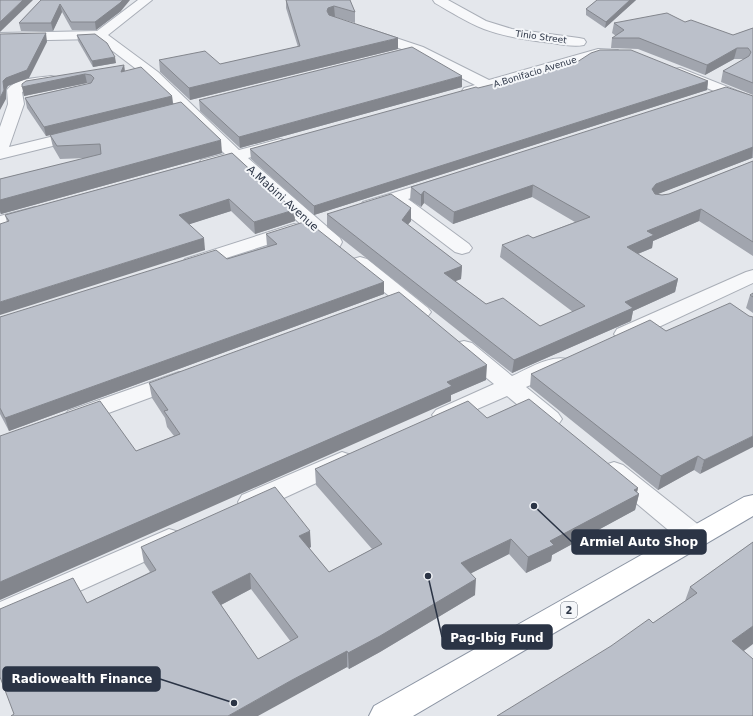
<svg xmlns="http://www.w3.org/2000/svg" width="753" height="716" font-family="'DejaVu Sans',sans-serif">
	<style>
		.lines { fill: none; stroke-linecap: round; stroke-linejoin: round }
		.minor-casing { stroke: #a9aeb7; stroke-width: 2 }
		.highway-casing { stroke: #8b94a3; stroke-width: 2 }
		.minor { fill: #f7f8fa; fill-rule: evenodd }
		.highway { fill: #fff; fill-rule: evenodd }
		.wall { fill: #a1a5ae; fill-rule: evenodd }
		.shaded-wall { fill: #83868d }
		.building { fill: #bbc0ca; stroke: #83868d; fill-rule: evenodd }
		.labels { text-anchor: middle; stroke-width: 4; stroke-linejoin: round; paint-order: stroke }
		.far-street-label { font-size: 9px; fill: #2b3445; stroke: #f4f6f9 }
		.shield { fill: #f4f6f9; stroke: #676e7b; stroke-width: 1 }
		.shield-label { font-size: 10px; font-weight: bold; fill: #2b3445 }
		.street-label { font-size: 11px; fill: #2b3445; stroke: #f4f6f9 }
		.leader { fill: none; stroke: #2b3445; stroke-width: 1.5 }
		.callout-dot { fill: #2b3445; stroke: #f4f6f9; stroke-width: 1.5 }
		.callout { fill: #2b3445; stroke: #2b3445; stroke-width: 1.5 }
		.callout-label { font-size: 12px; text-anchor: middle; font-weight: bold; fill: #fff }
	</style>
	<rect width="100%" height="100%" fill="#e4e7ec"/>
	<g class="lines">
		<defs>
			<g id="minor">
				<polygon points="138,0 152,0 108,35 158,72 239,150 280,139 286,141 288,144 286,147 248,158 340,238 342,242 340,246 333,248 326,246 306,229 233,162 207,169 201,168 199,164 201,160 225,154 148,78 97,39 0,41 0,33 97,31"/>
				<path d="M433,0H448L486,21L512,29L579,38L584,39L586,42L584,45C574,47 563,45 553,43C530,41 506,37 484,29C466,22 451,12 435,3Z"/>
				<polygon points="369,29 423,47 489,80 598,49 618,50 620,53 618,56 599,57 469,95 464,94 462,91 464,88 475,85 413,53 364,36 362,33 364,30"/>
				<polygon points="680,68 753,97 753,107 675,75 673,72 675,69"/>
				<path d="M51,76L56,77L58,80L56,83L27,89L22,92L24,104L9,147L79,130L85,132L87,135L85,138L0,159V127L8,104L7,90C15,78 38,78 51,76Z"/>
				<polygon points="439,179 445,180 448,184 445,188 408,199 469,244 472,248 469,252 462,254 455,252 392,204 369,211 363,210 360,206 363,202"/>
				<polygon points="35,207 41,208 44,212 41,216 0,227 0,216"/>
				<polygon points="294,224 301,226 303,230 301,234 192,269 185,267 182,263 185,259"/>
				<polygon points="360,257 367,259 428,308 431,312 428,316 421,318 414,316 353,267 350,263 353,259"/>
				<polygon points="753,270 753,283 633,339 625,340 617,339 614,334 617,329 746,272"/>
				<path d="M464,341L472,343L512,376C528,369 549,355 567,359L570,364L567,369L526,387L558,413L562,419L558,425L550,427L542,425L507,396L452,420L444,423L436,420L432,415L436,410L494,384L456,353L453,348L456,343Z"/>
				<polygon points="179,372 187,374 190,379 187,384 76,425 68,423 64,417 68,411"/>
				<polygon points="342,452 351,455 354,461 351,467 260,509 251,511 242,509 238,502 242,495"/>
				<polygon points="614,462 623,465 705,530 708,537 705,544 695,547 685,544 605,477 601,471 605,465"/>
				<polygon points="169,529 179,532 182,539 179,546 0,627 0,602"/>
			</g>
			<polygon id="highway" points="753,495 753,516 413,716 369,716 374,706 744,497"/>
		</defs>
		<use href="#minor" class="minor-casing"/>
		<use href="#highway" class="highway-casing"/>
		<use href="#minor" class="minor"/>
		<use href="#highway" class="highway"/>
	</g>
	<g class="wall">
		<polygon points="41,0 121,11 96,30 72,30 62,12 53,31 21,31 19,23"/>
		<polygon points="286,0 350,0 355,12 355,23 335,17 334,17 398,49 190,100 160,72 159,60 220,64 298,47 286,8"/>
		<polygon points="597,0 636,0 605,28 586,15 586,9"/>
		<polygon points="685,22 733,35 753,28 753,95 721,82 723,71 745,59 734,59 705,75 638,49 611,48 612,38 616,36 612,33 614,23"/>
		<polygon points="77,35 116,63 93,67 78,41"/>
		<polygon points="124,65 125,71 172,96 173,104 222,153 1,214 0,213 0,179 86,158 60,159 53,147 50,135 46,136 27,108 25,98 91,83 87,83 24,96 22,84"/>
		<polygon points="708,81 707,90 314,215 251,159 250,149 478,88"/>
		<polygon points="462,87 240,148 200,111 199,100"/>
		<polygon points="753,96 753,158 752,158 657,194 662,195 669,194 753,161 753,256 699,221 653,241 652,248 638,254 678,279 675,292 633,311 631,321 512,373 327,227 327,214 411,208 411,221 407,225 462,266 461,279 455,281 486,304 540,326 573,312 500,257 502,245 533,238 575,222 532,197 453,224 424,203 421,207 410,200 411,187"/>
		<polygon points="232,153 294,210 295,221 255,234 231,211 189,224 205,250 7,222 5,215"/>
		<polygon points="266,234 384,282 384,294 9,431 0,414 0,317 227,259 268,246 267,246"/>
		<polygon points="753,293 753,313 746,308 750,295"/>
		<polygon points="749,316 700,474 694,470 658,490 530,387 531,374 666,331"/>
		<polygon points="486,380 451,395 451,401 136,451 174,436 167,427 165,418 152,398 149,383"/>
		<path d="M487,418L638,488L637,492L639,494L635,510L552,555L551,561L526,573L509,554L471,573L475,595L380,652L349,669L347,667L293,696L14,714L87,603L150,572L144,563L141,547H311L309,548L329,572L372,549L316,485L315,469ZM251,589L291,642L258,659L221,605Z"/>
		<polygon points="753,542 753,644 653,623 685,601 690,587"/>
	</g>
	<g class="shaded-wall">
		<polygon points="23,0 33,0 0,32 0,22"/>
		<polygon points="123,0 130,0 121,11 96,30 95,22"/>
		<polygon points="630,0 636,0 605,28 606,22"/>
		<polygon points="60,4 62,12 53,31 51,23"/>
		<polygon points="334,6 335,17 329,19 327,11 328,8"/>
		<polygon points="46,33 47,42 29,78 8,86 6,90 6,99 0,110 0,98 3,81 6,78"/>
		<polygon points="398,38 398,49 190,100 189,88"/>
		<polygon points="737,48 734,59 705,75 707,65"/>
		<polygon points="115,57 116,63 93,67 92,61"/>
		<polygon points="124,65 125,74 121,72"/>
		<polygon points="85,74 87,83 24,96 22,87"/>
		<polygon points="462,76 462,87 240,148 239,137"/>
		<polygon points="708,81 707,90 314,215 314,206"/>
		<polygon points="172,96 173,105 46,136 44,127"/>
		<polygon points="221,140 222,153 1,214 0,211 0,200"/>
		<polygon points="753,147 752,158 653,196 652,189 656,184"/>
		<polygon points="533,185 532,197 453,224 454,212"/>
		<polygon points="424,191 424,203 421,207 421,195"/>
		<polygon points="229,199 231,211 181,227 179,215"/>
		<polygon points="411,208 411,221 401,233 402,220"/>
		<polygon points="701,209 699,221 653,241 652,248 625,259 627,247 647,231"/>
		<polygon points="294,210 295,221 255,234 254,222"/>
		<polygon points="204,238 205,250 0,315 0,302"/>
		<polygon points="462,266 461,279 443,286 444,273"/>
		<polygon points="678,279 675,292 633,311 631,321 512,373 514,360 625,302"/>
		<polygon points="384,282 384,294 9,431 5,418"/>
		<polygon points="487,365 486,380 451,395 451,401 0,600 0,582 447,382"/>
		<polygon points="753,436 753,447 700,474 704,460"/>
		<polygon points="698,456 694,470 658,490 661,476"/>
		<polygon points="638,488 636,496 639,494 635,510 552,555 551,561 526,573 528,557 550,541"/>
		<polygon points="310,531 311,547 301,552 299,536"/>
		<polygon points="511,539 509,554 460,579 461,563"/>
		<polygon points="250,573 251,589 215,608 212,592"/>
		<polygon points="476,579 475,595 380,652 349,669 348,653"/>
		<polygon points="753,626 753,644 724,666 732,641"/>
		<polygon points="347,651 347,667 258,716 228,716 292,680"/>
	</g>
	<g class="building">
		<polygon points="0,0 23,0 0,22"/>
		<polygon points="41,0 123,0 120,3 95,22 71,22 60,4 51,23 19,23"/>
		<polygon points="286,0 350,0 355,12 334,6 328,8 327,11 329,15 398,38 189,88 159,60 205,51 220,64 300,46"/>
		<polygon points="597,0 630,0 606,22 586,9"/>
		<polygon points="667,13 685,22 691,20 733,35 753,28 753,83 723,71 749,56 751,52 748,48 737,48 707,65 639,38 612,38 624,30 614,23"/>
		<polygon points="46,33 27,70 6,78 3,81 4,90 0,98 0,34"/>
		<polygon points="95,34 107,43 115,57 92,61 77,35"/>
		<polygon points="412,47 462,76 239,137 199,100"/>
		<polygon points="600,50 631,50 708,81 314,206 250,149 476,87 478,88 574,64 591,53"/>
		<polygon points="124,65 121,72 141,67 172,96 44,127 25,98 91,83 94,78 91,75 85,74 22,87 22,84 26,81"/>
		<polygon points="726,87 753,96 753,147 656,184 652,189 655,194 662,195 669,194 753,161 753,242 701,209 647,231 654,235 627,247 678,279 625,302 633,308 514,360 327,214 391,194 411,208 402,220 462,266 444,273 486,304 503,298 540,326 585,306 502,245 528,235 533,238 590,217 533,185 454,212 424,191 421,195 411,187"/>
		<polygon points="181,102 221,140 0,200 0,179 101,154 100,144 57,146 50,135"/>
		<polygon points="232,153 294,210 254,222 229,199 179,215 204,238 0,302 0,224 9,221 5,215"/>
		<polygon points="307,221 384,282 5,418 0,408 0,317 216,250 227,259 277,244 266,234"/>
		<polygon points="399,292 487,365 447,382 452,386 0,582 0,436 100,401 136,451 180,434 164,411 168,410 149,383"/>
		<polygon points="753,293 753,297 750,295"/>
		<polygon points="730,303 749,316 753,317 753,436 704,460 698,456 661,476 531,374 650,320 666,331"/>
		<path d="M529,399L638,488L634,490L639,494L550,541L554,545L528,557L511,539L461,563L476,579L380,636L348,653L347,651L292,680L228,716H11L14,714L0,677V609L73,578L87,603L156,570L141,547L275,487L310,531L299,536L329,572L382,544L315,469L468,401L487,418ZM250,573L298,637L258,659L212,592Z"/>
		<polygon points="753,542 753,626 732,641 753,659 753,716 497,716 611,646 649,619 653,623 697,593 690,587"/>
	</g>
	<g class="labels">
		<g class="far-street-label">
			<text transform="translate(541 37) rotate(8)" y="3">Tinio Street</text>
			<text transform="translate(535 72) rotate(-17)" y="3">A.Bonifacio Avenue</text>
		</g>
		<rect class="shield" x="561" y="602" width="16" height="16" rx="3"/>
		<g class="shield-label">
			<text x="569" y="614">2</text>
		</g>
		<g class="street-label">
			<text transform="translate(283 198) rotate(42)" y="4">A.Mabini Avenue</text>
		</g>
	</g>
	<path class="leader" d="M534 506L572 542M428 576L442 637M234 703L160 679"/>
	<g class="callout-dot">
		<circle cx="534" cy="506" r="4"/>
		<circle cx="428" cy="576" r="4"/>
		<circle cx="234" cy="703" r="4"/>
	</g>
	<g class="callout">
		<rect x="572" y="530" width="134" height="24" rx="4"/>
		<rect x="442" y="625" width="110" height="24" rx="4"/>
		<rect x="3" y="667" width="157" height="24" rx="4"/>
	</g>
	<g class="callout-label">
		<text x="639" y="546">Armiel Auto Shop</text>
		<text x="497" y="642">Pag-Ibig Fund</text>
		<text x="82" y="683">Radiowealth Finance</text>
	</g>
</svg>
